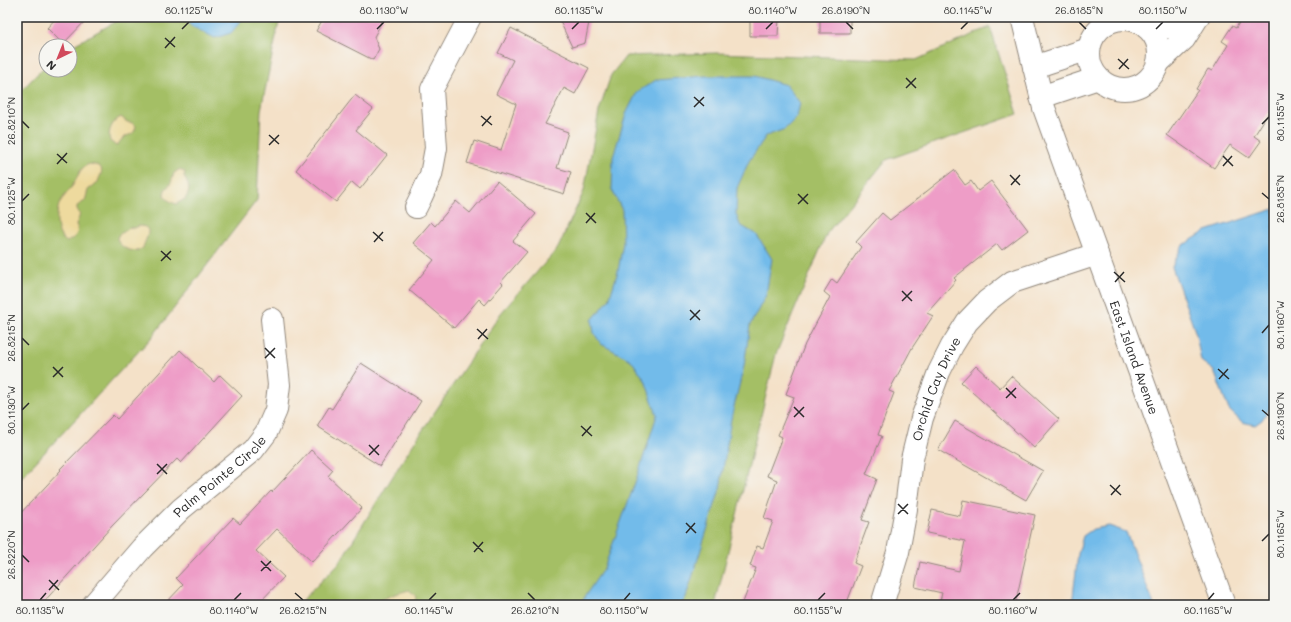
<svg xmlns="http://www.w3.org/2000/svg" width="1291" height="622" font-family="Mali,sans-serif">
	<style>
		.green { fill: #a4bf65; stroke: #687548 }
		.sand { fill: #eeda9e; stroke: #8c8264 }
		.water { fill: #72bbea; stroke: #4e738a }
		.building { fill: #ee9dc7 }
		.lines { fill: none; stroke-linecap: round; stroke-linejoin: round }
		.street-casing { stroke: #90867a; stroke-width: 24 }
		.street { stroke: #fff; stroke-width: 22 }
		.ticks { fill: none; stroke: #2b2b2b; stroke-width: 1.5 }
		.labels { text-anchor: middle; stroke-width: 4; stroke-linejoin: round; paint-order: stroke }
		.street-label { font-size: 13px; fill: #2b2b2b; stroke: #f6f6f2 }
		.neatline { fill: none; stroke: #2b2b2b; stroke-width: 1.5 }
		.ticks-label { font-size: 10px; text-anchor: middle; fill: #2b2b2b }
	</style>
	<rect width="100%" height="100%" fill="#f6f6f2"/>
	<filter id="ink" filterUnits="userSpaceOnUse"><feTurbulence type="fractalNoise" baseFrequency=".025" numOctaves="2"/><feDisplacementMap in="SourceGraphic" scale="8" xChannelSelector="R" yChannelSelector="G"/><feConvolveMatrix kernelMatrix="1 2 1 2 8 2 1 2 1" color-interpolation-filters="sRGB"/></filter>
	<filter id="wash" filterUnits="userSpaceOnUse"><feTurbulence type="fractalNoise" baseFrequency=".012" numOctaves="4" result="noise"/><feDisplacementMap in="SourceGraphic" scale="16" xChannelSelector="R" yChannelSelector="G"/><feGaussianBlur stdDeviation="0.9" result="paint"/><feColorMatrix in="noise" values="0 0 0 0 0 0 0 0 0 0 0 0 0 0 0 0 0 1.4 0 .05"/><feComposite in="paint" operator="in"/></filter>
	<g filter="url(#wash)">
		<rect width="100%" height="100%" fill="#f4e1c8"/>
		<g class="green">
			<polygon points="124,17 280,17 261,110 257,200 152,337 17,482 17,95 46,65 46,70 70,70 70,47"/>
			<polygon points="990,27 1018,114 886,160 827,233 776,354 715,605 298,605 339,563 406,455 501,313 558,248 584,191 599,111 611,75 626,56 716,53 916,60"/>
		</g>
		<g class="sand">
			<path d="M121,117L127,122C131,122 133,123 136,126C134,137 128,133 122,139C120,141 119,144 116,146L110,141C107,132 112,121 121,117Z"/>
			<path d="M90,164L99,166L101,168C103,173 99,177 98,182L88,190L85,201L77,206V209C82,216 78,218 76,225C81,233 74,238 67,242C55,236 55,214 60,202C64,196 69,191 73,185C78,177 80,166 90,164Z"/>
			<path d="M180,169L185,172L184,176C188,185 192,189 185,199L176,204C171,202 165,199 164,194L165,190L171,183L174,173Z"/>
			<path d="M139,226C156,226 144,241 143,248C134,254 120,249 117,238L119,234L124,232L129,227L134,228Z"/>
			<polygon points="409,590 415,595 416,599 412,605 369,605 395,594"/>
		</g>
		<g class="water">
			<polygon points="185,17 242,17 241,21 231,33 215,38 191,26"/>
			<polygon points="705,76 755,76 786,85 800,103 797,117 785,129 766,136 749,161 737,188 736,214 740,225 757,235 772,259 766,295 750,325 744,366 731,419 720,489 686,597 681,605 581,605 585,596 604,568 636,480 657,415 645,380 631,360 601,344 594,333 592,320 609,300 618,271 623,243 622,210 612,190 613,157 626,114 637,92 656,80"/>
			<polygon points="1274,209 1274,401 1262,420 1255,425 1242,422 1229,410 1214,371 1201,361 1196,334 1172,267 1182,246 1206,231"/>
			<polygon points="1109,526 1126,532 1154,605 1072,605 1078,554 1083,536 1093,529"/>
		</g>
		<g id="blocks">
			<g class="building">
				<polygon points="57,17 89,17 63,44 47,28"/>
				<polygon points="324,17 384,17 374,37 379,49 373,60 316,31"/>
				<polygon points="558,17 590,17 585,43 572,47"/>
				<polygon points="750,17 779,17 778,36 750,36"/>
				<rect x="820" y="17" width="30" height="16"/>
				<polygon points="1242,17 1274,17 1274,104 1254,136 1261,141 1249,158 1230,145 1214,168 1167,135 1198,90 1196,89 1208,69 1212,71 1228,45 1222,41 1232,26 1236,28"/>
				<polygon points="511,28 589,68 575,94 564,88 545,124 568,132 557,168 571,172 564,194 467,163 474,141 501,150 516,104 496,94 513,60 498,53"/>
				<polygon points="355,95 373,109 356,130 387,155 360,189 352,182 336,202 296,170"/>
				<polygon points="954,170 965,185 971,181 978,191 991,181 1028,230 1002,250 997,244 954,278 956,280 927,313 933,316 912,348 889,391 894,393 878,435 882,436 866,474 877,479 862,520 869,522 854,563 861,566 846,605 742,605 756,568 750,566 757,546 763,548 773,521 764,518 777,480 767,476 782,437 778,435 794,397 786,394 805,344 830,297 824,292 832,279 837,283 861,247 856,242 882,213 890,220"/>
				<polygon points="497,181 536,214 513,241 527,252 501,282 503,284 485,305 479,299 454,328 409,290 434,260 413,243 431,222 435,226 456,201 470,213"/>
				<polygon points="180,350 214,382 220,375 242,396 181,463 177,459 112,526 41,605 17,605 17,517 61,470 60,469 113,415 117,419"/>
				<polygon points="361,363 421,401 380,466 317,426 329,407 332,409"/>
				<polygon points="976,366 1000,388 1011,376 1059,419 1034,448 961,382"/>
				<polygon points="955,421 1043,471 1026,500 938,450"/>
				<polygon points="311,450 333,470 328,476 362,508 312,562 277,529 256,551 284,577 257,605 164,605 183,585 176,578 211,541 233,518 240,524 271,491 272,492"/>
				<polygon points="963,500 1035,515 1015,605 939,605 942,593 915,587 920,562 959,571 965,541 927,533 932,510 960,516"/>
			</g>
		</g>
	</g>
	<g filter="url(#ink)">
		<use href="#blocks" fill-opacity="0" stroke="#90867a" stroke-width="1"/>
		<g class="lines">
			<defs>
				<g id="street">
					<path id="s1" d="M1022,17L1044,108L1224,605"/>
					<circle cx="1124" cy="54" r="35"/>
					<polyline points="1147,28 1170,27 1195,17"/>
					<polyline points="1158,63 1184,39 1198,17"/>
					<polyline points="1034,67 1089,49"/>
					<polyline points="1041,97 1098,78"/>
					<polyline points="416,207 421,197 431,175 436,148 432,89 470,17"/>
					<path id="s2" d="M93,605L142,548L181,509L253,450L266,433L276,410L279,385L272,319"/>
					<path id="s3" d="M882,605L898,552L906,509L912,459L922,418L939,372L952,346L967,322L987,301L1012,282L1097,254"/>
				</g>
			</defs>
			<use href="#street" class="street-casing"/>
			<use href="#street" class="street"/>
		</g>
	</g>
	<path class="ticks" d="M846,22L853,29M1079,22L1086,29M182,29L189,22M377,29L384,22M572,29L579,22M766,29L773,22M961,29L968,22M1156,29L1163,22M165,38L175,47M165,48L175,37M1118,59L1129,69M1119,69L1128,59M906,78L916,88M906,88L916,78M694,97L704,106M694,107L704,97M481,116L492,125M22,121L29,128M1262,124L1269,117M482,126L491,116M269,135L279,144M269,145L279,135M57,154L67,163M1223,156L1233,166M57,164L67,153M1223,166L1232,156M1010,175L1020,185M1011,185L1020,175M1262,193L1269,199M798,194L808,204M22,201L29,194M798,204L808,194M586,213L596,223M586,223L595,213M373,232L383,241M374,242L383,232M161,251L171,260M161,261L171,251M1114,272L1125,282M1115,282L1124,272M902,291L912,301M902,301L912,291M690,310L700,320M690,320L700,310M477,329L488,339M1262,333L1269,325M22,338L29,345M478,339L487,329M265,348L275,358M265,358L275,348M53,367L63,377M1218,369L1229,379M53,377L63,367M1219,379L1228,369M1006,388L1016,398M1006,398L1016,388M794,407L804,417M22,410L29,403M1262,410L1269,416M794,417L804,407M581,426L592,436M582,436L591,426M369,445L379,455M369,455L379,445M157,464L167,474M157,474L167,464M1110,485L1121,495M1111,495L1120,485M898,504L908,514M898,514L908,504M686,523L696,533M686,533L695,523M1262,541L1269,534M473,542L483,552M474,552L483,542M22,555L29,562M261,561L271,571M261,571L271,561M49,580L59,590M49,590L58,580M295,593L303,600M528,593L535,600M40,600L46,593M234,600L241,593M429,600L436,593M624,600L630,593M818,600L825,593M1013,600L1020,593M1208,600L1214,593"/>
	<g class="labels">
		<g class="street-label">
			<text dy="5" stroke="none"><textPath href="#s1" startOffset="359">East Island Avenue</textPath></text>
			<text dy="5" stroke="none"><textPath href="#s3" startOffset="224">Orchid Cay Drive</textPath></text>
			<text dy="5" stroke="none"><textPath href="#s2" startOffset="181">Palm Pointe Circle</textPath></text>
		</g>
	</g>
	<rect width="1291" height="622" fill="none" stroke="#f6f6f2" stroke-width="44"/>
	<g transform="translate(58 58) rotate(223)"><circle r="19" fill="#f6f6f2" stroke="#a5a5a2"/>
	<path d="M0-3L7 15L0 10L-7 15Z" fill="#d1495b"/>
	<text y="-6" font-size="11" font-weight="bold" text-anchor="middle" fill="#2b2b2b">N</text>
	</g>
	<rect x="22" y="22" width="1247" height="578" class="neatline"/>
	<g class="ticks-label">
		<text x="189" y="14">80.1125°W</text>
		<text x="384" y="14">80.1130°W</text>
		<text x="579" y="14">80.1135°W</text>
		<text x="773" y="14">80.1140°W</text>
		<text x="846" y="14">26.8190°N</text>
		<text x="968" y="14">80.1145°W</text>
		<text x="1079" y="14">26.8185°N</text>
		<text x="1163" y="14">80.1150°W</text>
		<text transform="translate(1280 117) rotate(-90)" y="4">80.1155°W</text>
		<text transform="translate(11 121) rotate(-90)" y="4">26.8210°N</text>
		<text transform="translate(1280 199) rotate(-90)" y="4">26.8185°N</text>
		<text transform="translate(11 201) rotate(-90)" y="4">80.1125°W</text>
		<text transform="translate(1280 325) rotate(-90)" y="4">80.1160°W</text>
		<text transform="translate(11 338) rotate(-90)" y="4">26.8215°N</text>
		<text transform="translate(11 410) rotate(-90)" y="4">80.1130°W</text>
		<text transform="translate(1280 416) rotate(-90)" y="4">26.8190°N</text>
		<text transform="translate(1280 534) rotate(-90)" y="4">80.1165°W</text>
		<text transform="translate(11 555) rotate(-90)" y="4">26.8220°N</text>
		<text x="40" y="614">80.1135°W</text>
		<text x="234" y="614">80.1140°W</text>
		<text x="303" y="614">26.8215°N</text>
		<text x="429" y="614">80.1145°W</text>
		<text x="535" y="614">26.8210°N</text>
		<text x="624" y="614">80.1150°W</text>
		<text x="818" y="614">80.1155°W</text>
		<text x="1013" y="614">80.1160°W</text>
		<text x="1208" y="614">80.1165°W</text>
	</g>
</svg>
